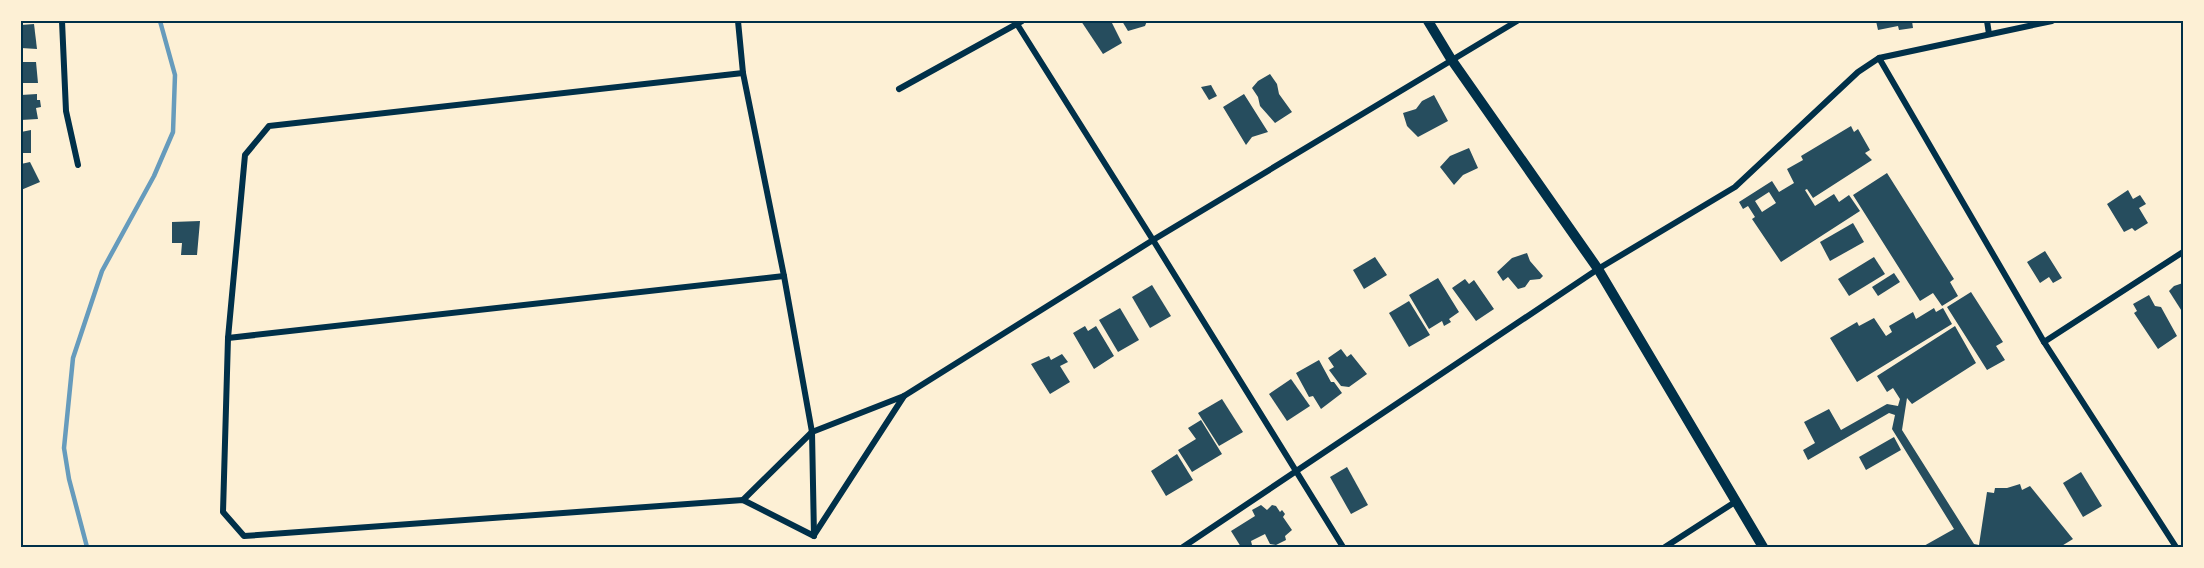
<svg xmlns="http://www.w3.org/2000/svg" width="2204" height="568" font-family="Commissioner,sans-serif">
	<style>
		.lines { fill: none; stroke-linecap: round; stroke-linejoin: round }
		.stream { stroke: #669bbc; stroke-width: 4.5 }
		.building { fill: #264d5e; fill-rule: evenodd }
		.minor { stroke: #003049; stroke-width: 6 }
		.tertiary { stroke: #003049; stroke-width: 10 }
		.neatline { fill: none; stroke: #003049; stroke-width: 2 }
	</style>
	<rect width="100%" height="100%" fill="#fdf0d5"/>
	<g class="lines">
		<polyline class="stream" points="87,547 69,479 64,448 73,358 102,271 154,176 173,132 175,75 160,21"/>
	</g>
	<g class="building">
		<polygon points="1081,21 1111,21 1122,43 1103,54"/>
		<polygon points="1122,21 1147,21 1145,26 1128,31"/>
		<polygon points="1876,21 1912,21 1913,28 1899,30 1898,26 1878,30"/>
		<polygon points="34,24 37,49 21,48 21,25"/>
		<polygon points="21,62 36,62 38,83 21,83"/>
		<polygon points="1270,74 1277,84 1279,94 1292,112 1275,123 1260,106 1258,97 1252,88 1258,81"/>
		<polygon points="1211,85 1217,96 1209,100 1201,87"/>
		<polygon points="37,94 37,100 40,100 41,107 36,108 38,119 21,120 21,95"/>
		<polygon points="1244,94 1268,132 1252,137 1246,145 1223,107"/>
		<polygon points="1434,95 1448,121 1418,137 1407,126 1403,113 1416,109 1422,101"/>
		<path d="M1851,126L1854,132L1858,129L1870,150L1865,153L1872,160L1813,198L1807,189L1805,190L1815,206L1834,194L1839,202L1849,195L1860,211L1781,262L1752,219L1755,217L1748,206L1743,209L1739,202L1772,181L1779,192L1794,183L1787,169L1803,160L1801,156ZM1769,192L1776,203L1762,212L1755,201Z"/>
		<polygon points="31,130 31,153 21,153 21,132"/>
		<polygon points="1469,148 1478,168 1463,175 1454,185 1440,167 1450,156"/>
		<polygon points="30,162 40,182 21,190 21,164"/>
		<polygon points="1887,173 1954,279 1950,282 1958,296 1942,306 1933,293 1920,301 1853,195"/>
		<polygon points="2128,190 2133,199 2140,195 2146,204 2139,208 2148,223 2135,231 2132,228 2124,232 2107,204"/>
		<polygon points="200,221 197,255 181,255 182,243 172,243 172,222"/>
		<polygon points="1853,223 1864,242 1830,261 1820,242"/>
		<polygon points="2045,251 2062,278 2053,283 2049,277 2040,283 2027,262"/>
		<polygon points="1527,253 1530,261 1543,276 1540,279 1530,280 1525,287 1518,289 1508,277 1503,281 1497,272 1512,258"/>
		<polygon points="1375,257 1387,275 1364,289 1353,270"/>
		<polygon points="1874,257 1885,274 1849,296 1838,279"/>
		<polygon points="1894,273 1900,282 1878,296 1872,287"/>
		<polygon points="1438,278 1459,312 1449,319 1451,322 1444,326 1442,321 1429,329 1409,295"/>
		<polygon points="1465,279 1469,284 1474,280 1494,309 1476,321 1452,288"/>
		<polygon points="2183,283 2183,313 2169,291 2174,286"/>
		<polygon points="1152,285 1171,316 1150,328 1132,297"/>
		<polygon points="1971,292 2003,342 1996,346 2005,360 1987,370 1947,307"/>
		<polygon points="2149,295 2155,306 2161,307 2177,336 2158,349 2134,313 2137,311 2133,304"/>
		<polygon points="1409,301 1430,335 1409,347 1389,313"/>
		<polygon points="1120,308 1139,340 1118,352 1099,320"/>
		<polygon points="1934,308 1936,312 1943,308 1952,324 1857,382 1830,338 1857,322 1859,326 1874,318 1886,336 1892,332 1889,326 1913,312 1916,319"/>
		<polygon points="1085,326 1088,331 1096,326 1114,356 1094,369 1073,333"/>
		<polygon points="1955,326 1976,363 1912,404 1907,398 1902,430 1974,544 1979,545 1987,492 1994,493 1995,488 2007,488 2020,484 2022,490 2030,486 2073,539 2060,547 1922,547 1954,529 1892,429 1895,415 1889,413 1808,460 1803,450 1815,443 1804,422 1829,409 1841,430 1887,404 1898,406 1900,399 1893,388 1887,392 1877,376"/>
		<polygon points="1341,349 1347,357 1351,354 1367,374 1349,387 1341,386 1329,370 1334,367 1328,358"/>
		<polygon points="1062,354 1068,362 1060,366 1070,382 1050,394 1031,364 1049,356 1051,360"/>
		<polygon points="1319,360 1331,382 1334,382 1342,393 1321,409 1313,396 1309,397 1296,373"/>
		<polygon points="1291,379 1310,406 1287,421 1269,394"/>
		<polygon points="1222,399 1243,432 1219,446 1198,413"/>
		<polygon points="1201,420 1222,454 1192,472 1178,450 1196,439 1188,428"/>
		<polygon points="1894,437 1901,450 1866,470 1859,457"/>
		<polygon points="1177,454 1193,480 1166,496 1151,471"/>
		<polygon points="1347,467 1368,505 1351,514 1330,477"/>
		<polygon points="2081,472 2102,506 2083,517 2063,483"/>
		<polygon points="1261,505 1267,510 1272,505 1276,506 1280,512 1282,510 1285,514 1283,517 1292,530 1285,536 1286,540 1276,545 1270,544 1265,534 1251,541 1252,545 1249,547 1241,547 1231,531 1255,516 1252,510"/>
	</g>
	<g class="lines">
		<g class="minor">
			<polyline points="62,21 66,111 78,165"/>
			<polyline points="738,21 743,73 784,276 812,432 814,536"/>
			<polyline points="1987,21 1989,34"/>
			<polyline points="1017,24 1153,240 1343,547"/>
			<polyline points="1879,58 2044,342 2176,547"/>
			<polyline points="743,73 269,126 245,155 228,338 223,512 244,536 743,500 814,536"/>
			<polyline points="899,89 1022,21"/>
			<polyline points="228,338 784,276"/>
			<polyline points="2044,342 2183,252"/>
			<polyline points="743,500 812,432 904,396 1153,240 1517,21"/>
			<polyline points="814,535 904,396"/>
			<polyline points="1183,547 1598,269 1735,187 1858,72 1879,58 2052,21"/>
			<polyline points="1665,547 1735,502"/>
		</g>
		<polyline class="tertiary" points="1428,21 1451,59 1598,269 1763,547"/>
	</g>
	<rect width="2204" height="568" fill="none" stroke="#fdf0d5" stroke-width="45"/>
	<rect x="22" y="22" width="2160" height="524" class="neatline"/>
</svg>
